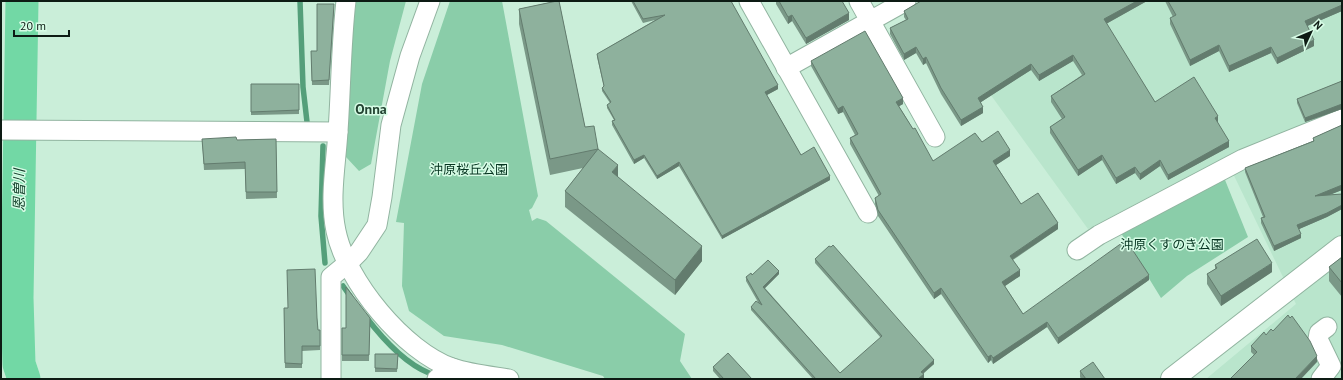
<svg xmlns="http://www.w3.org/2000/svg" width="1343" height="380" font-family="'PT Sans','Noto Sans JP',sans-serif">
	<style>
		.built { fill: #b9e5cc }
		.green { fill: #8acda9 }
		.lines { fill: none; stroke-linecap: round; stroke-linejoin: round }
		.stream { stroke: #549f7a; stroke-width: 5.5 }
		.river { stroke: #72d8a5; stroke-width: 33 }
		.street-casing { stroke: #91b4a0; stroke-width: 21 }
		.secondary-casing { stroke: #91b4a0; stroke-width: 24 }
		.street { stroke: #fff; stroke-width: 19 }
		.secondary { stroke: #fff; stroke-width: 22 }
		.wall { fill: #7a9887 }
		.shaded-wall { fill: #637c6e }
		.building { fill: #8eb19d; stroke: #637c6e }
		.labels { text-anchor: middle; stroke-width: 3; stroke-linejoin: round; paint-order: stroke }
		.park-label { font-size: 13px; fill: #053420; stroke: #d7fce6 }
		.neighbourhood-label { font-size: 14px; font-weight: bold; fill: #244433; stroke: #d7fce6 }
		.water-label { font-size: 14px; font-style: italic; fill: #18432f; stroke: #d7fce6 }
	</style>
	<rect width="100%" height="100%" fill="#caeed9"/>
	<polygon class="built" points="1000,1 1342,1 1342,379 1206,379 1296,304 1225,157 1088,229 948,36"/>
	<g class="green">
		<polygon points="356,1 406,1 390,61 371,164 359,171 346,157 347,92"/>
		<polygon points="450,1 502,1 538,196 532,208 529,210 532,221 537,218 546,221 685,334 680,361 692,379 605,379 603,376 502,345 444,336 409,311 402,286 404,223 396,222 422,84"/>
		<polygon points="1223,175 1248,237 1187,276 1161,298 1121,233"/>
	</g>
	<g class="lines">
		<g class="stream">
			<polyline points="300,1 303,87 307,122"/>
			<polyline points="323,146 321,216 325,263"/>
			<polyline points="343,286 350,296"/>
			<path d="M366,317C382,338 404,363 429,373"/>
		</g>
		<polyline class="river" points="22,1 17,298 19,364 24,379"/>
		<defs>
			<g id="street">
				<path d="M346,1C341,44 341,88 338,131C336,165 329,198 336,231C346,281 404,351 452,368C470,374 490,376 509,379"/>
				<polyline points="749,1 868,213"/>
				<polyline points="859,1 935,137"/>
				<polyline points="786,68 906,1"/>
				<polyline points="1,130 338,132"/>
				<polyline points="1077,250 1099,235 1243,159 1342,119"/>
				<polyline points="331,379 331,277 348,263 359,252 377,225 382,197 391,125 410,56 430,1"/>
				<polyline points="437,379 452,368"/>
				<polyline points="1321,379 1331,366 1318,339 1319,333 1327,327"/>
			</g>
			<polyline id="secondary" points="1172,379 1342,247"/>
		</defs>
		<use href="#street" class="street-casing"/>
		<use href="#secondary" class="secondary-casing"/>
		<use href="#street" class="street"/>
		<use href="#secondary" class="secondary"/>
	</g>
	<g class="wall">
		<polygon points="555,1 559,1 585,127 598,149 618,177 702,261 675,295 565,207 565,191 583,168 550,175 519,24 519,9 556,1"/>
		<polygon points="631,1 731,1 778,89 767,95 801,155 830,180 722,239 679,166 657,179 644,158 634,164 612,125 612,121 614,120 607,108 607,105 610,103 602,91 602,88 604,87 597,57 597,54 655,20 643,23"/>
		<polygon points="776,1 842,1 849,20 806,44 792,21 788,24 776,4"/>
		<polygon points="921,1 1147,1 1106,24 1155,102 1218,122 1217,122 1229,147 1168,180 1160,166 1140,180 1135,173 1116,184 1102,160 1078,176 1050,133 1050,127 1062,119 1051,102 1051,96 1082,75 1073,61 1039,81 1031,70 981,102 983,113 961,126 941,94 926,63 923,65 916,53 904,60 890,34 890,28 906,20 904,17 904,11"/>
		<polygon points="1165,1 1342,1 1342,11 1307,26 1314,46 1277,64 1271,53 1229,72 1219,51 1190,66 1170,24 1170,18 1173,17"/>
		<polygon points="334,9 329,85 312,85 311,51 317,51"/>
		<polygon points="811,61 903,104 899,106 913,129 933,161 982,142 1010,156 996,165 1021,204 1058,229 1013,260 1020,276 1005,286 1023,314 1149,280 1058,344 1047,327 993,364 991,360 988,363 941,294 934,299 878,216 875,204 875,198 879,196 850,144 850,138 855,135 843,112 838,114 811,66"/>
		<polygon points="1342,81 1342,109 1305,122 1297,103 1297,99"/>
		<polygon points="251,84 299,84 299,114 251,115"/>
		<polygon points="1342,125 1342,190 1328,195 1342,194 1342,209 1327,217 1299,229 1301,238 1274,251 1261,223 1261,218 1263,217 1245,172 1245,168 1313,141 1313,138"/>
		<polygon points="202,139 237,140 276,139 277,198 246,199 245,169 204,170"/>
		<polygon points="1342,257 1342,297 1329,281 1329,267"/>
		<polygon points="815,259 934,364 923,374 924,378 922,379 813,379 751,310 751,307 758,302 746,281 746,277 752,275 779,274 765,288 840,373 881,338 815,263"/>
		<polygon points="1215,265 1272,272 1221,306 1207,284 1207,274 1215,269"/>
		<polygon points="284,308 317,318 318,330 320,330 320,350 302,351 302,368 285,368"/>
		<polygon points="370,318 369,361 342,361 342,328 346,328"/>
		<polygon points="1273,331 1317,362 1254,355 1251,352 1251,346 1266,335"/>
		<polygon points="375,354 398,354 397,372 375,372"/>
		<polygon points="713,367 752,379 720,379 713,371"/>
		<polygon points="1080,371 1105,379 1081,379 1080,377"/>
	</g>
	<g class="shaded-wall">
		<polygon points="1137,1 1147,1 1104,25 1104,19"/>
		<polygon points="1342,5 1342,11 1305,27 1305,21"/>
		<polygon points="849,13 849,20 806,44 806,38"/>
		<polygon points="792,15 792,21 788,24 788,17"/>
		<polygon points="1314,40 1314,46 1277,64 1277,58"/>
		<polygon points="1219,45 1219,51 1190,66 1190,60"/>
		<polygon points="916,47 916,53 904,60 904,54"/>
		<polygon points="1271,47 1271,53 1229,72 1229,66"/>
		<polygon points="1073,55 1073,61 1039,81 1039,75"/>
		<polygon points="926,57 926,63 923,65 923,59"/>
		<polygon points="1031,64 1031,70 978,104 978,98"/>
		<polygon points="778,85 778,89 765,96 765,92"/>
		<polygon points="903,98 903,104 896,108 896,102"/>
		<polygon points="1342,104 1342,109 1305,122 1305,118"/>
		<polygon points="843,106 843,112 838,114 838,109"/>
		<polygon points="983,107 983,113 961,126 961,120"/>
		<polygon points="1218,116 1218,122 1215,124 1215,118"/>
		<polygon points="1229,141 1229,147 1168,180 1168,175"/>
		<polygon points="1010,150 1010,156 993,167 993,161"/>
		<polygon points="644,155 644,158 634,164 634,160"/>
		<polygon points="1102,155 1102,160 1078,176 1078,170"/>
		<polygon points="1160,160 1160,166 1140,180 1140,174"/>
		<polygon points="679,162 679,166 657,179 657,176"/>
		<polygon points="618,165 618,180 612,172"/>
		<polygon points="1135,167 1135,173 1116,184 1116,178"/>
		<polygon points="830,176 830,180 722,239 722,236"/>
		<polygon points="1342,185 1342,190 1315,201 1315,196"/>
		<polygon points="1342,205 1342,209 1327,217 1297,230 1297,225"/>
		<polygon points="1058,223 1058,229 1010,261 1010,256"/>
		<polygon points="1301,234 1301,238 1274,251 1274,246"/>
		<polygon points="702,246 702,261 675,295 675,280"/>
		<polygon points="1272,263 1272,272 1221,306 1221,296"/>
		<polygon points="1020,270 1020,276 1002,288 1002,282"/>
		<polygon points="779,271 779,274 763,290 763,287"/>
		<polygon points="1149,275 1149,280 1058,344 1058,338"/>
		<polygon points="941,288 941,294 934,299 934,293"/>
		<polygon points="1047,322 1047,327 993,364 993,358"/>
		<polygon points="991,355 991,360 988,363 988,357"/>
		<polygon points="1317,356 1317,362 1301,379 1295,379"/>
		<polygon points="934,360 934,364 921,375 921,372"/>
		<polygon points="924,374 924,378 922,379 918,379"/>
	</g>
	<g class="building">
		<polygon points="557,1 559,1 585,127 594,126 598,149 550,159 519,9"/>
		<polygon points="633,1 731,1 778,85 765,92 801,155 814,147 830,176 722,236 679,162 657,176 644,155 634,160 612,121 615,120 607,105 611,102 602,88 604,86 597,54 665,15 643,19"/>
		<polygon points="779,1 842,1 849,13 806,38 792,15 788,17"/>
		<polygon points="921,1 1137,1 1104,19 1155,102 1194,77 1218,116 1215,118 1229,141 1168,175 1160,160 1140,174 1135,167 1116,178 1102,155 1078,170 1050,127 1065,117 1051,96 1085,74 1073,55 1039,75 1031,64 978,98 983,107 961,120 941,88 926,57 923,59 916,47 904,54 890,28 908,19 904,11"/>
		<polygon points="1168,1 1342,1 1342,5 1305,21 1314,40 1277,58 1271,47 1229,66 1219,45 1190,60 1170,18 1176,15"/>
		<polygon points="317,4 334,4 329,80 312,81 311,51 317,51"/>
		<polygon points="865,31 903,98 896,102 913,129 915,128 933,161 975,133 982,142 998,131 1010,150 993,161 1021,204 1038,193 1058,223 1010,256 1020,270 1002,282 1023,314 1126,240 1149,275 1058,338 1047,322 993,358 991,355 988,357 941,288 934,293 878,210 875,198 881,194 850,138 858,134 843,106 838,109 811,61"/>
		<polygon points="1342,81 1342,104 1305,118 1297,99"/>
		<polygon points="251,84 299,84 299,110 251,112"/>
		<polygon points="1342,125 1342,185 1315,196 1342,194 1342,205 1327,213 1297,225 1301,234 1274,246 1261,218 1265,217 1245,168 1314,141 1313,138"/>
		<polygon points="236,137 237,140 276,139 277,192 246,192 245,162 204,164 202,139"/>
		<polygon points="598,149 618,165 612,172 702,246 675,280 565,191"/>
		<polygon points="1257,239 1272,263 1221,296 1207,274 1217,268 1215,265"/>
		<polygon points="833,245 934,360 921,372 924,374 918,379 816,379 751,307 756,301 762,305 746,277 751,273 752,275 768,260 779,271 763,287 840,373 882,336 815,259 829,246 831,247"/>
		<polygon points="1342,257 1342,283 1329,267"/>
		<polygon points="315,269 317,318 318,330 320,330 320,346 302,346 302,364 285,363 284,308 288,308 287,270"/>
		<polygon points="346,287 370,318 369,355 342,355 342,328 346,328"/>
		<polygon points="1288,315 1290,318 1292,316 1310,341 1317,356 1295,379 1230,379 1257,352 1251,346 1264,332 1266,335 1271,329 1273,331"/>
		<polygon points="728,353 752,379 724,379 713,367"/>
		<polygon points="375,354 398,354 397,369 375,368"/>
		<polygon points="1093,362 1105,379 1086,379 1080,371"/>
	</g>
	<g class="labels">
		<g class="park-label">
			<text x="469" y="174">沖原桜丘公園</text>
			<text x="1172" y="249">沖原くすのき公園</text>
		</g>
		<g class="neighbourhood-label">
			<text x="371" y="114">Onna</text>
		</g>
		<g class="water-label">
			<text transform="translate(19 190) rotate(-89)" y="5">恩曽川</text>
		</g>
	</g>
	<rect width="1343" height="380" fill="none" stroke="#0d1b14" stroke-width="4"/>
	<g transform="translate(1311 32) rotate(46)" stroke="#d7fce6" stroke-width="3" paint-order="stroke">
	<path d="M0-3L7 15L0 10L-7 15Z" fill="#0d1b14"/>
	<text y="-6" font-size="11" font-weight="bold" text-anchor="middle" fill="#0d1b14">N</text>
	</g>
	<path d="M14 30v6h55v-6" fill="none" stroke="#0d1b14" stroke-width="2"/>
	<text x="20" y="30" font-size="12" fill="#0d1b14" stroke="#d7fce6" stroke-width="3" paint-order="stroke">20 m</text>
</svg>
